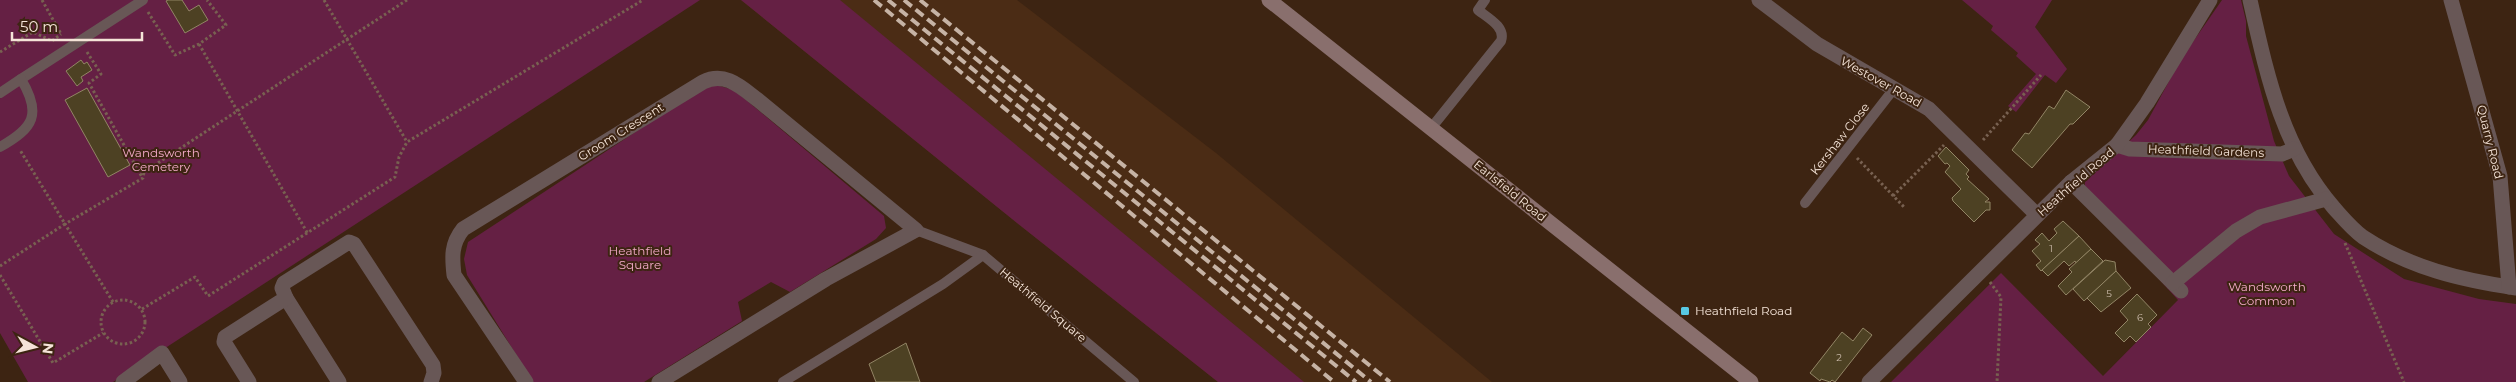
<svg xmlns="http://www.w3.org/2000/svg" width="2516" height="382" font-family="Montserrat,sans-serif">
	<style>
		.built { fill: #4b2c15 }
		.green { fill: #652044 }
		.building { fill: #4d4123; stroke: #928565 }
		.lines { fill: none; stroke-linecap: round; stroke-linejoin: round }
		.path { stroke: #786151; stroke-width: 3; stroke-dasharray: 2.5 2.5; stroke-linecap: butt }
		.lane { stroke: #685756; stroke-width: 10 }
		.street { stroke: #685756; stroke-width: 15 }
		.secondary { stroke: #896f6d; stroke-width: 15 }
		.rail { stroke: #c6b3a5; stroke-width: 4; stroke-dasharray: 10 5; stroke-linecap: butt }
		.poi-dot { fill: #58c9e4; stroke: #3d2412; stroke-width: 2 }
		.labels { text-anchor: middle; stroke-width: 4; stroke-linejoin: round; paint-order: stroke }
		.number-label { font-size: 10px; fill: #cbbbab }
		.street-label { font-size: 12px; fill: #f5e4d8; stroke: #3d2412 }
		.park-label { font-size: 12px; fill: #f3aac9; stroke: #3d2412 }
		.poi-label { font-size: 12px; fill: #f5e4d8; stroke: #3d2412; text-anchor: start }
	</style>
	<rect width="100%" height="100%" fill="#3d2412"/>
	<polygon class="built" points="741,0 1017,0 1216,153 1492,382 1218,382 1017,223"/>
	<g class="green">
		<polygon points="0,0 700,0 113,382 28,382 0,333"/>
		<polygon points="741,0 840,0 1304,382 1218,382 1017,223"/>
		<polygon points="1962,0 2052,0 2035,27 2067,69 2056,83 2045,75 2016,112 2008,106 2036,74 2016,56 2018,53 1991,30 1993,26"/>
		<polygon points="2222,0 2241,0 2246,21 2246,36 2274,141 2289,176 2334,234 2404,279 2479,299 2516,304 2516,382 1891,382 2001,273 2103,376 2178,300 2084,197 2085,182 2136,135 2148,120 2181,59"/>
		<polygon points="716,85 734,90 745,99 884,216 886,228 876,239 790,292 771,282 738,302 742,321 644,382 533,382 467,275 464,259 468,242 675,106 703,89"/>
	</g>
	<g class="building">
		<polygon points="168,0 182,0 189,11 199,5 208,20 185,33 166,1"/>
		<polygon points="81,60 84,64 87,62 92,70 81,77 83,81 77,86 66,71"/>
		<polygon points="87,88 130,165 108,177 65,100"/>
		<polygon points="2066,90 2090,107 2073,124 2070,124 2032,168 2012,150 2025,133 2029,134 2049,106 2054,109"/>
		<polygon points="1946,147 1969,170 1966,174 1969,177 1967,179 1989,199 1985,202 1990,202 1990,210 1986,210 1974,222 1953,201 1952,198 1961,189 1945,172 1950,166 1947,163 1945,164 1938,156"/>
		<polygon points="2063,221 2079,236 2041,271 2036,265 2041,261 2032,251 2040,244 2035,240 2042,233 2049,241 2057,233 2054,229"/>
		<polygon points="2079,236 2091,249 2076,263 2075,261 2069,266 2064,261 2048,276 2042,270"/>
		<polygon points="2091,249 2103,261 2066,295 2058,286 2072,272 2069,269"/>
		<polygon points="2105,260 2115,262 2116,271 2084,301 2073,289"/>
		<polygon points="2116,271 2131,288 2101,312 2087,298"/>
		<polygon points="2137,294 2157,315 2148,324 2151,327 2136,342 2130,336 2124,342 2115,333 2128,320 2120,311"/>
		<polygon points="1863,328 1872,335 1835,382 1832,380 1830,382 1821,379 1820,381 1810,373 1842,332 1853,341"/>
		<polygon points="906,343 920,382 876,382 869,364"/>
	</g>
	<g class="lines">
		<g class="path">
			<polyline points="42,0 61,34"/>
			<polyline points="324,0 407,142"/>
			<polyline points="148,12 175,55 199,44 226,25 207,0"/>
			<polyline points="199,44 308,234"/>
			<polyline points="0,52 33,32 52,41 61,34"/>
			<polyline points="87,52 101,74 89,83 142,177"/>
			<polyline points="1983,140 2041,75"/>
			<polyline points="1857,158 1904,207"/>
			<polyline points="1893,196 1944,145"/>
			<polyline points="2345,243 2404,382"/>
			<polyline points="0,266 65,224 20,150"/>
			<polyline points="0,275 53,363 103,333"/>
			<polyline points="1990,282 2001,297 1997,382"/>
			<circle cx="123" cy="322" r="22"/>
			<polyline points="113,302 65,224 143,178 144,172 407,0"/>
			<polyline points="142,309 195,277 208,296 395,177 399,157 407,142 643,0"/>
		</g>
		<g class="lane">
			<polyline points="21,79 143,0"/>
			<path d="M0,93L21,79C42,114 34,128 0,147"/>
			<path d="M1432,127L1501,41C1506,27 1488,18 1478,10L1485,0"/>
			<polyline points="1805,203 1893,90"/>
			<polyline points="916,230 983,255 1134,382"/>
			<polyline points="783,382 943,284 983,255"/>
		</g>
		<g class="street">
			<polyline points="1759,0 1817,44 1929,109 2037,215"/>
			<path d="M2250,0C2267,75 2282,148 2334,208C2343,218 2352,229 2363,237C2410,268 2461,280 2516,288"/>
			<polyline points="2451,0 2500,176 2509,287"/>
			<polyline points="2117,145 2130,149 2282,154 2294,149"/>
			<polyline points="2071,182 2181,291"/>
			<polyline points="2173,283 2236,231 2260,217 2326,199"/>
			<polyline points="286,298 339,382"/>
			<polyline points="123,382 162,353 180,382"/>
			<polyline points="249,382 224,342 225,337 286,298 282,288 284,283 349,242 354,244 433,365 434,373 431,382"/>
			<path d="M526,382L454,275C452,257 451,244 463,229L703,82C725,71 741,87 758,100L916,230L826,279L659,382"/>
			<polyline points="1869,382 2071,182 2117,145 2147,103 2210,0"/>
		</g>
		<polyline class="secondary" points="1269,0 1751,382"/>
		<g class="rail">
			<polyline points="874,0 1334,382"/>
			<polyline points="888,0 1356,382"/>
			<polyline points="904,0 1371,382"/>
			<polyline points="920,0 1390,382"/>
		</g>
	</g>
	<rect class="poi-dot" x="1680" y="306" width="10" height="10" rx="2.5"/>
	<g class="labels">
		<g class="number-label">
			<text x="2051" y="252">1</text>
			<text x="2109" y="297">5</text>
			<text x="2140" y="321">6</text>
			<text x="1839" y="361">2</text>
		</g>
		<g class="street-label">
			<text transform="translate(1881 82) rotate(29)" y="4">Westover Road</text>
			<text transform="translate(621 132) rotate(-32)" y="4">Groom Crescent</text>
			<text transform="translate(1840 139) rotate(-52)" y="4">Kershaw Close</text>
			<text transform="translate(2490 142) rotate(76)" y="4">Quarry Road</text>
			<text transform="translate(2206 151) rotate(2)" y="4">Heathfield Gardens</text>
			<text transform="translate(2076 182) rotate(-41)" y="4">Heathfield Road</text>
			<text transform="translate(1510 191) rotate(39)" y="4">Earlsfield Road</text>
			<text transform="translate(1043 305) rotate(40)" y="4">Heathfield Square</text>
		</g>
		<g class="park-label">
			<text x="161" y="157">Wandsworth<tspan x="161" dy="14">Cemetery</tspan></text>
			<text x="640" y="255">Heathfield<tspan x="640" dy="14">Square</tspan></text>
			<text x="2267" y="291">Wandsworth<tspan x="2267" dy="14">Common</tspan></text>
		</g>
		<g class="poi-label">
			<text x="1695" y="315">Heathfield Road</text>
		</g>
	</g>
	<g transform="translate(35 347) rotate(97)" stroke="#3d2412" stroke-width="4" paint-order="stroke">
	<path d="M0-4L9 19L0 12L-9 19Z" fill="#f5e4d8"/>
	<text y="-8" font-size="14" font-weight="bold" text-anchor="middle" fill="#f5e4d8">N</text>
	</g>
	<path d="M12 32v8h130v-8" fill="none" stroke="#f5e4d8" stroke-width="2.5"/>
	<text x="20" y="32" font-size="15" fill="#f5e4d8" stroke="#3d2412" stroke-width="4" paint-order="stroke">50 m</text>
</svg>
